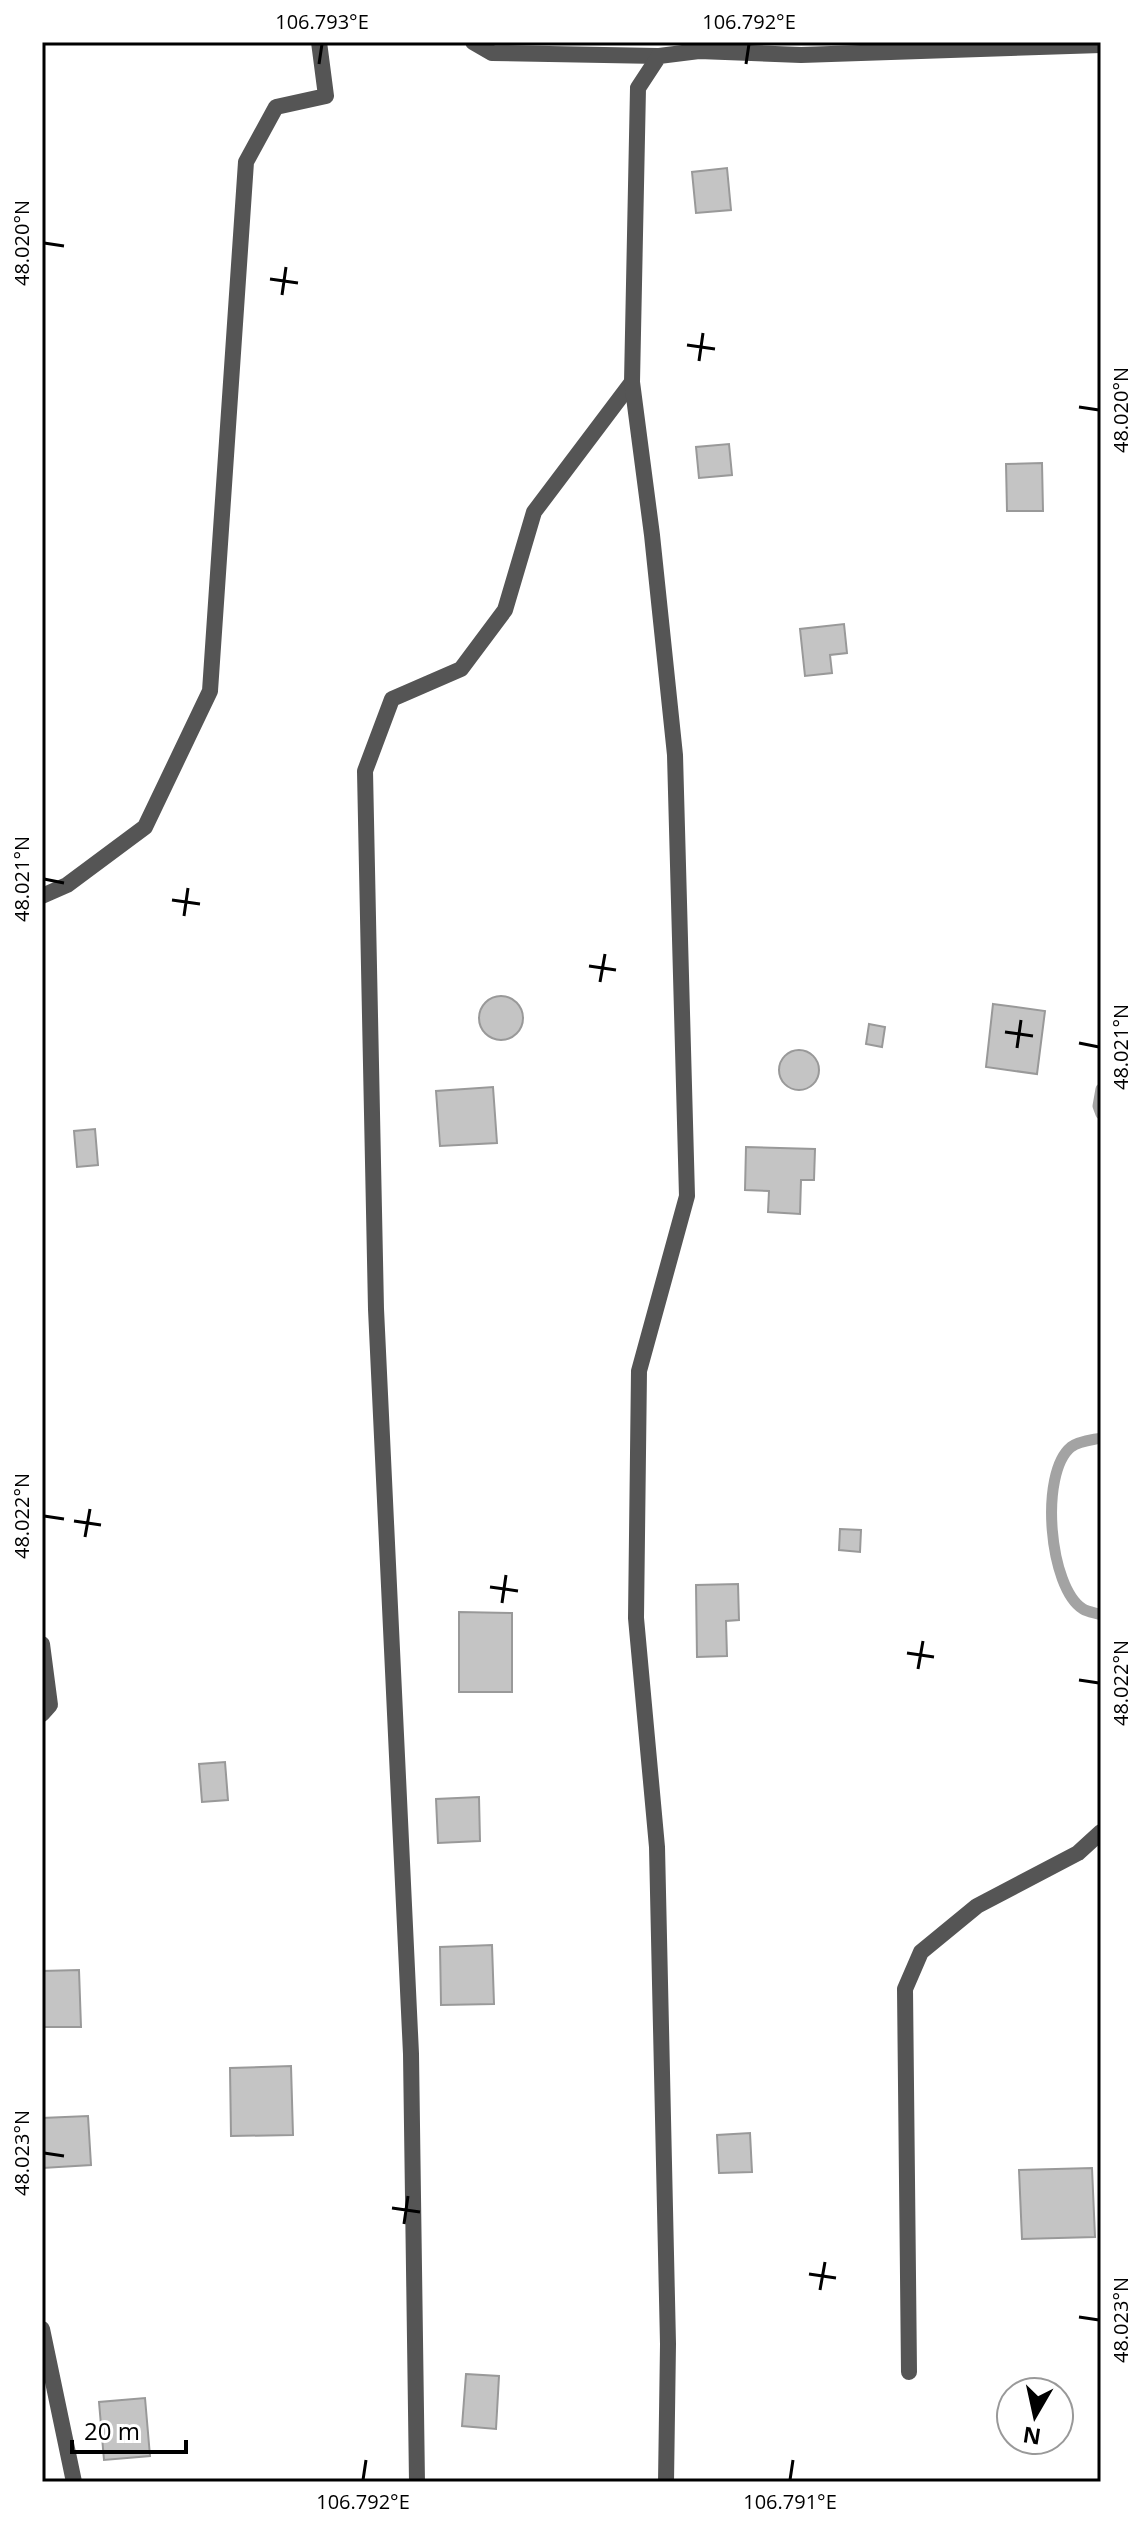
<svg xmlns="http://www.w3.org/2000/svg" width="1143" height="2524" font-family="'Open Sans',sans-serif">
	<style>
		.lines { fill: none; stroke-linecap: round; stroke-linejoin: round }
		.stream { stroke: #a3a3a3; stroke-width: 11 }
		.building { fill: #c4c4c4; stroke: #999; stroke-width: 2 }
		.street { stroke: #555; stroke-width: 16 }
		.ticks { fill: none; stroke: #000; stroke-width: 3 }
		.neatline { fill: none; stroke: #000; stroke-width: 3 }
		.ticks-label { font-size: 20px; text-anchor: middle; fill: #000 }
	</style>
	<rect width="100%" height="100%" fill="#fff"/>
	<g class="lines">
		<g class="stream">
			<polyline points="1101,1089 1098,1106 1101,1114"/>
			<path d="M1101,1438C1092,1440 1079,1441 1071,1447C1039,1473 1049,1588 1083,1609C1088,1612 1096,1613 1101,1615"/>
		</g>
	</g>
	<g class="building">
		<polygon points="727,168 731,210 696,213 692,172"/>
		<polygon points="729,444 732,475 699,478 696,447"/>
		<polygon points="1042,463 1043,511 1007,511 1006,464"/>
		<polygon points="844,624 847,653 830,655 832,673 805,676 800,629"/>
		<circle cx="501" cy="1018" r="22"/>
		<polygon points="993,1004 1045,1011 1037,1074 986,1067"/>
		<polygon points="869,1024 885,1027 882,1047 866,1044"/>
		<circle cx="799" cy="1070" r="20"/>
		<polygon points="493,1087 497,1143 440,1146 436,1091"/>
		<polygon points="95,1129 98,1165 77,1167 74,1131"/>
		<polygon points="746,1147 815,1149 814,1180 801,1180 800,1214 768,1212 769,1191 745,1190"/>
		<polygon points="840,1529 861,1530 860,1552 839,1550"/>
		<polygon points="738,1584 739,1620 726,1621 727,1656 697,1657 696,1585"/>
		<polygon points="459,1612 512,1613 512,1692 459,1692"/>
		<polygon points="225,1762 228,1800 202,1802 199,1764"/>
		<polygon points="479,1797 480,1841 438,1843 436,1799"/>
		<polygon points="492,1945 494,2004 441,2005 440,1947"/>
		<polygon points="79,1970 81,2027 42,2027 42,1971"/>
		<polygon points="291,2066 293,2135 231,2136 230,2068"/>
		<polygon points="88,2116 91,2165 43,2168 42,2118"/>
		<polygon points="750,2133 752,2172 719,2173 717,2135"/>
		<polygon points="1092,2168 1095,2237 1022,2239 1019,2170"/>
		<polygon points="466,2374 499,2376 496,2429 462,2426"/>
		<polygon points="145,2398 150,2456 104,2460 99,2402"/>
	</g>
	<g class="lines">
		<g class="street">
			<polyline points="473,42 492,53 659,56"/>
			<polyline points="42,896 67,885 145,827 210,691 246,162 276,107 326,96 319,42"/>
			<polyline points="42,1644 50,1705 42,1714"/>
			<polyline points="42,2329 74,2482"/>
			<polyline points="909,2372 905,1989 921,1952 977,1906 1078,1853 1101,1832"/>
			<polyline points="417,2482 411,2054 376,1309 365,771 392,699 461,669 505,610 534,512 632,382"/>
			<polyline points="666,2482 668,2344 657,1847 636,1618 639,1371 687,1196 675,755 652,535 632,382 638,88 659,56 699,51 801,55 1101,45"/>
		</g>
	</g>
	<path class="ticks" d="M319,64L322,44M746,64L749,44M44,243L64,246M270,279L298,283M282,295L286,267M687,345L715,349M699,361L703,333M1079,407L1099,410M44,879L64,883M172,900L200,904M184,916L188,888M589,966L616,970M600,982L605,954M1005,1032L1033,1036M1079,1043L1099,1047M1017,1048L1021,1020M44,1516L64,1519M74,1521L101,1525M85,1537L90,1509M490,1587L518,1591M502,1603L506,1575M907,1653L934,1657M918,1669L923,1641M1079,1680L1099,1683M44,2153L64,2156M392,2208L420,2212M404,2224L408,2196M809,2274L836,2278M820,2290L825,2262M1079,2317L1099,2320M363,2480L366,2460M790,2480L793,2460"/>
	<rect width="1143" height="2524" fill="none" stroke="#ffffff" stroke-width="88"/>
	<g transform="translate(1035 2416) rotate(189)"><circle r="38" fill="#ffffff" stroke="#999999" stroke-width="2"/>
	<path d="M0-6L14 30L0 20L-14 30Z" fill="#000000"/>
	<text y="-12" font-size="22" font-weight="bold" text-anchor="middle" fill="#000000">N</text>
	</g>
	<path d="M72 2440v12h114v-12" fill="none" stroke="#000000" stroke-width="4"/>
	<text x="84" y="2440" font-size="24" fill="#000000" stroke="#ffffff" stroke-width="6" paint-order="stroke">20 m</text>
	<rect x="44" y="44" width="1055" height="2436" class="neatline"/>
	<g class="ticks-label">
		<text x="322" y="29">106.793°E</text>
		<text x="749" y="29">106.792°E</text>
		<text transform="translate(22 243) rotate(-90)" y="7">48.020°N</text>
		<text transform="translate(1121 410) rotate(-90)" y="7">48.020°N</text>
		<text transform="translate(22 879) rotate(-90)" y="7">48.021°N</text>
		<text transform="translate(1121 1047) rotate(-90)" y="7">48.021°N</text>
		<text transform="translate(22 1516) rotate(-90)" y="7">48.022°N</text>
		<text transform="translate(1121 1683) rotate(-90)" y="7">48.022°N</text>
		<text transform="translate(22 2153) rotate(-90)" y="7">48.023°N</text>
		<text transform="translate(1121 2320) rotate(-90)" y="7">48.023°N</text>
		<text x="363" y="2509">106.792°E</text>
		<text x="790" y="2509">106.791°E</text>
	</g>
</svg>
